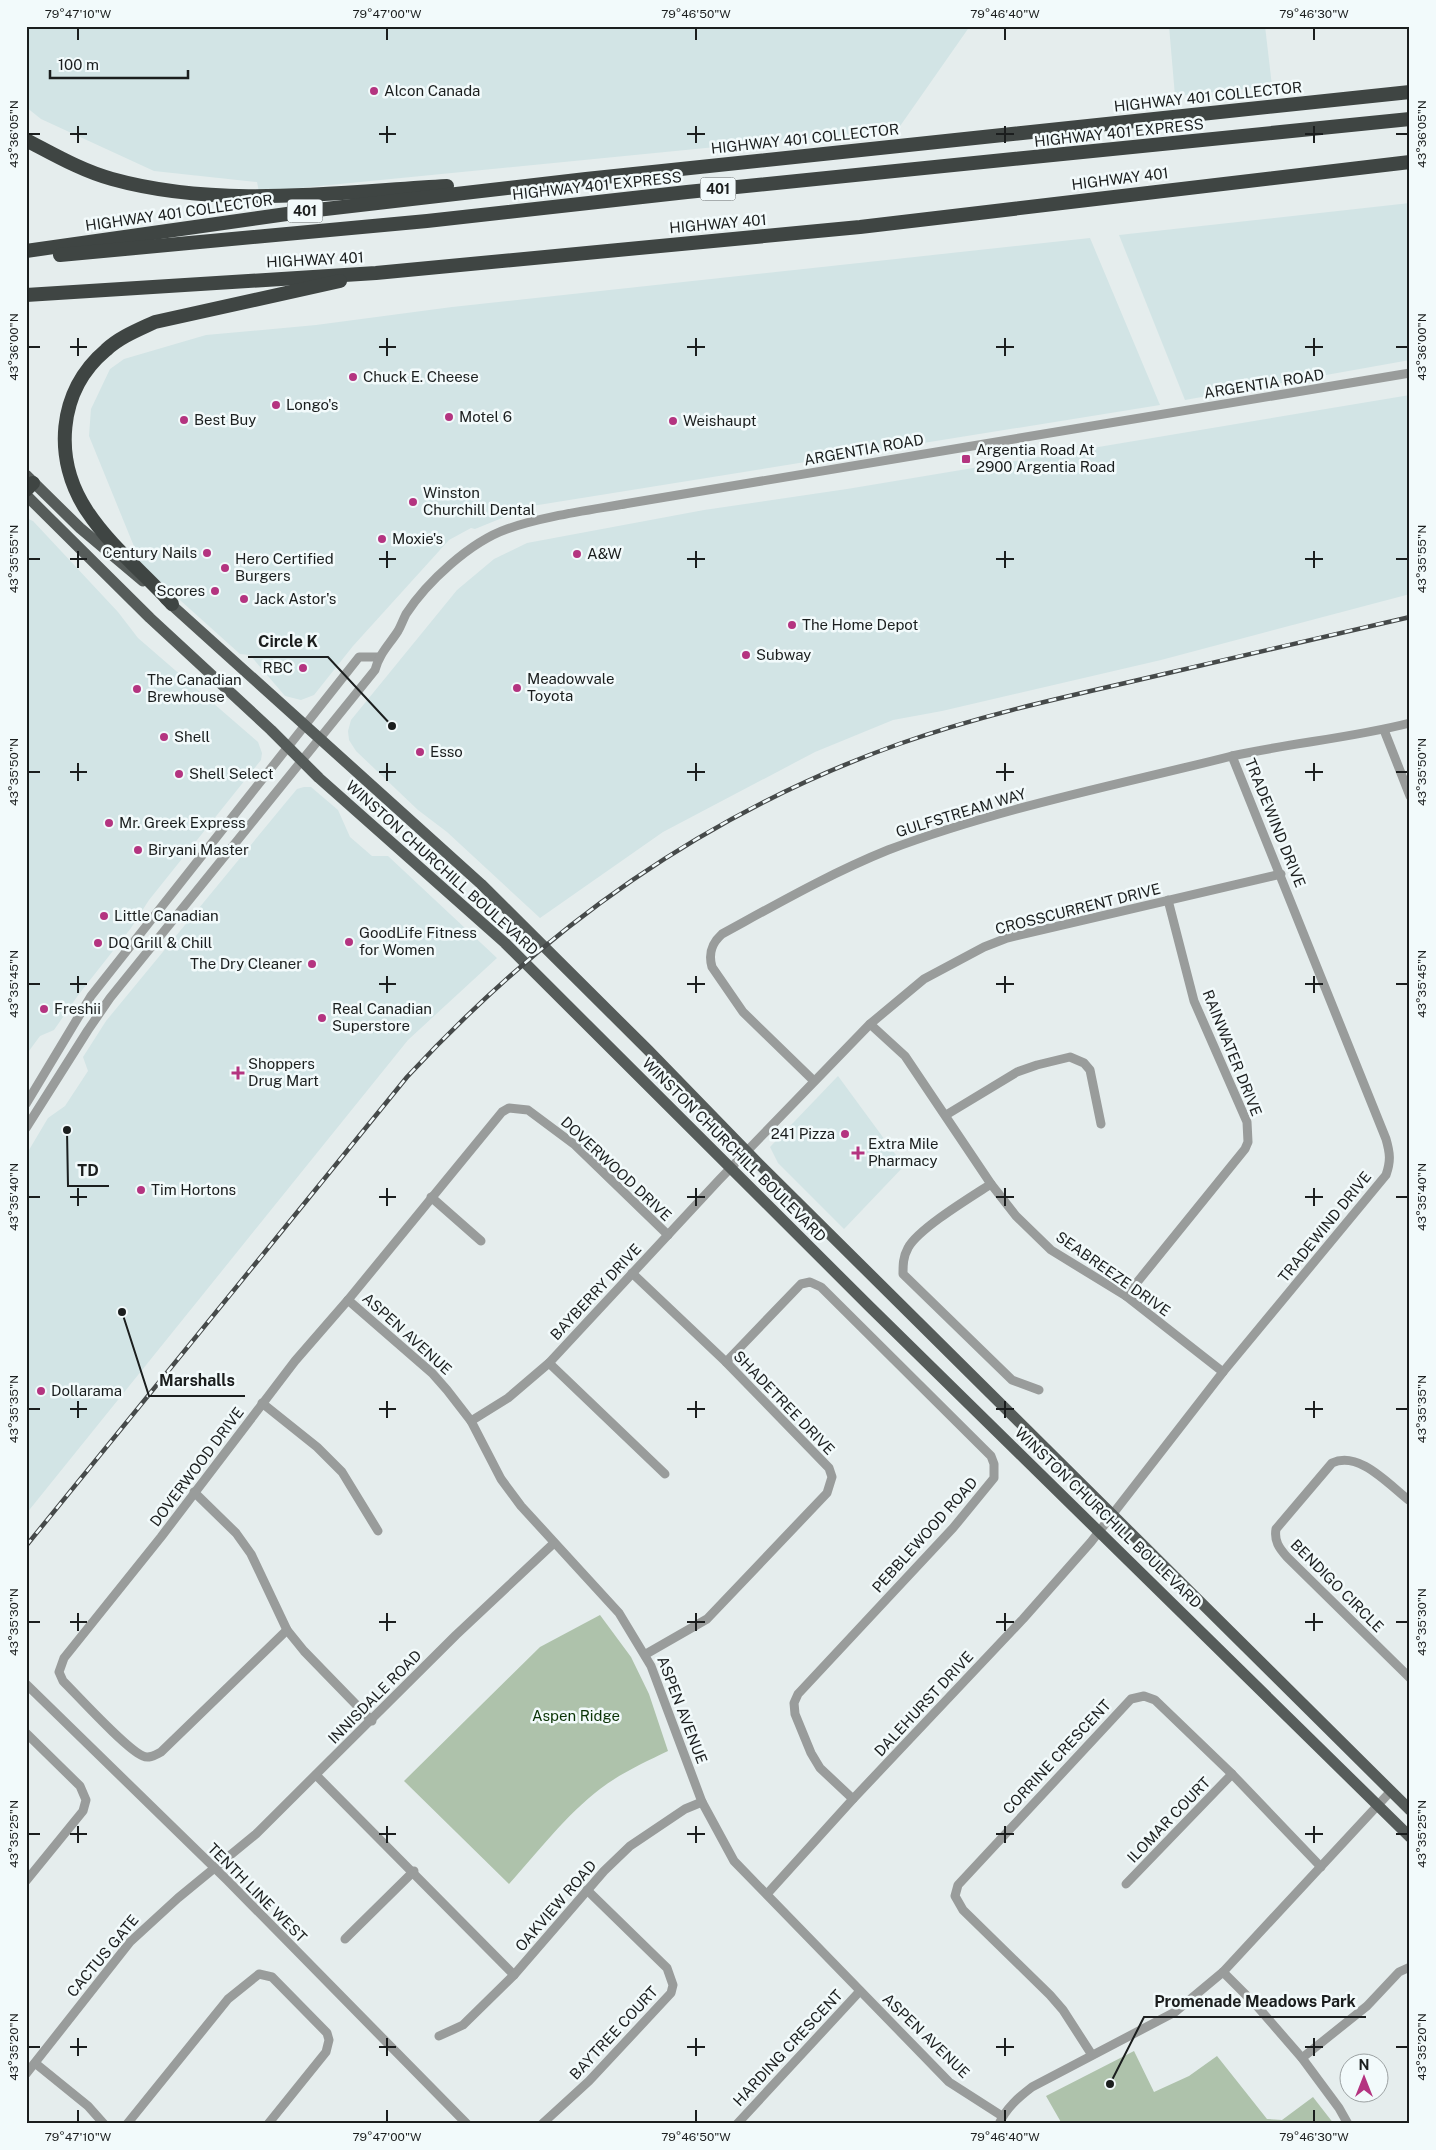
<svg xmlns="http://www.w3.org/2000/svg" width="1436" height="2150" font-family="'Public Sans',sans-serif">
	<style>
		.built { fill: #d2e4e5 }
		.green { fill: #aec2ab }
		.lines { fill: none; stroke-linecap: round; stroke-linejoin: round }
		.minor { stroke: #999c9b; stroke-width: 9 }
		.major { stroke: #565c5a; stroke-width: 11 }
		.highway { stroke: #3f4543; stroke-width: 14 }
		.rail-casing { stroke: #464a4a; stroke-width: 4.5 }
		.rail { stroke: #f2fafb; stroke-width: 2.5; stroke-dasharray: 8; stroke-linecap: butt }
		.ticks { fill: none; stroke: #1b1e1e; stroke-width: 2 }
		.poi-dot { fill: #b43480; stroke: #f2fafb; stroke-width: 2 }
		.labels { text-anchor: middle; stroke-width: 5; stroke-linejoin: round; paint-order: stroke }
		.shield { fill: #f2fafb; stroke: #5c6060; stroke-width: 1 }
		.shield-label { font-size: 14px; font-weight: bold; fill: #1b1e1e }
		.poi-label { font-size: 15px; fill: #1b1e1e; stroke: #f2fafb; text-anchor: start }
		.street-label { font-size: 15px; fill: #1b1e1e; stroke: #f2fafb }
		.park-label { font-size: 15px; fill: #0a3305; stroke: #f2fafb }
		.leader { fill: none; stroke: #1b1e1e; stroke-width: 2 }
		.callout-dot { fill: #1b1e1e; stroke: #f2fafb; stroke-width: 2 }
		.callout-label { font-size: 16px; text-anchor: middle; font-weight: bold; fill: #1b1e1e; stroke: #f2fafb; stroke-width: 5; stroke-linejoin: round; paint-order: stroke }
		.neatline { fill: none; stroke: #1b1e1e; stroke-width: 2 }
		.ticks-label { font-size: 12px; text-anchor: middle; fill: #1b1e1e }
	</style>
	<rect width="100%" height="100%" fill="#e5eded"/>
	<g class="built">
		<polygon points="26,26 970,26 898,129 259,192 257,182 154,171 41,119 26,107"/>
		<polygon points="1169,26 1265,26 1272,86 1175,96"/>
		<polygon points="1410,203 1410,360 1185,400 1119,235"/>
		<polygon points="1090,238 1160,405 532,506 519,511 475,529 471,528 449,540 353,646 314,695 301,700 285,696 250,655 240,654 142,566 89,436 91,409 110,369 124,359 206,335 316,325 452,307"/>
		<polygon points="1410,395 1410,594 1161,660 942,711 893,720 815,752 663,832 540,918 447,832 418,810 356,751 349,740 348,731 351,720 457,590 494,559 527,543 704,510 847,489"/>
		<polygon points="26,518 33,521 118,612 138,638 258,742 262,753 261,760 149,900 131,928 79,994 54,1030 40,1036 26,1055"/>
		<polygon points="304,787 311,787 338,810 350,837 372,856 388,856 497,958 408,1040 26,1514 26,1155 48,1118 65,1106 88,1071 83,1057 106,1021 287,801 297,789"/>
		<polygon points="838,1076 904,1166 844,1229 778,1163 770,1147"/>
	</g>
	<g class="green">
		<path d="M600,1615L631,1657L649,1694L668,1751C645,1762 621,1773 600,1789C566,1815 538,1852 509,1884L404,1781L540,1647Z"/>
		<polygon points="1134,2051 1154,2092 1189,2076 1217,2056 1267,2119 1282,2120 1313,2097 1334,2124 1062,2124 1046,2096"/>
	</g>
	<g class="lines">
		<g class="minor">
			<polyline points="1384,730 1410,796"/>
			<polyline points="870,1024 905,1056 991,1184 1016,1216 1051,1250 1126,1296 1223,1372"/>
			<path d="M814,1081L743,1012L712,967C708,953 712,943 722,934C777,904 831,873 888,850C999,808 1117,785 1232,756C1291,743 1351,738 1410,723"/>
			<polyline points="26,1104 91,996 359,657 378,657"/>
			<polyline points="946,1115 1017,1072 1037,1065 1070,1057 1084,1063 1090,1070 1101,1124"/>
			<path d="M26,1128L88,1030L110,998L375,670C379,654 389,645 398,631C401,626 403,620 406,614C427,582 470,542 507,529C544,516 591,510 630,503L1410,373"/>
			<path d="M991,1184C971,1197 918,1229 908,1248C903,1257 903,1265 903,1274L1012,1380L1039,1390"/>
			<polyline points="431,1197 481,1241"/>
			<polyline points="632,1273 726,1362 829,1468 832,1477 827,1493 707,1619 646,1654"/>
			<polyline points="1126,1296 1245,1149 1248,1142 1247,1122 1194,1001 1168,900"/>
			<polyline points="348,1300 432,1373 447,1390 471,1421 501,1479 521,1506 619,1613 651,1666 702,1802 734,1861 949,2082 1002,2116"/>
			<polyline points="726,1362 801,1284 810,1282 821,1287 991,1456 994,1464 994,1478 953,1528 798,1694 794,1703 795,1714 811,1753 820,1768 853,1799"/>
			<polyline points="549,1363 665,1474"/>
			<polyline points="262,1403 317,1447 342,1472 378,1531"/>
			<polyline points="471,1421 508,1398 549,1363 719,1180 870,1024 924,979 984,947 1007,938 1281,874"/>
			<polyline points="194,1492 236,1533 251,1554 287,1630 304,1651 372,1721"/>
			<path d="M1410,1501C1389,1485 1359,1450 1332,1463L1276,1529C1274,1541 1279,1548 1287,1557L1410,1678"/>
			<path d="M287,1630L161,1752C155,1755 149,1759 143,1756C127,1750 78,1696 63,1681L59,1672L64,1658L161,1537L295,1361L348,1300L502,1112L509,1108L528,1110L575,1145L668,1235"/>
			<polyline points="26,1684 227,1880 467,2124"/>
			<polyline points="26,1733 80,1786 86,1800 83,1811 26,1881"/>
			<polyline points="316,1775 514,1975"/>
			<polyline points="1126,1884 1232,1774"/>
			<path d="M767,1894L853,1799L1023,1619L1091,1542L1223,1372L1386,1175C1391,1161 1390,1153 1386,1139L1232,756"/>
			<polyline points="345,1939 414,1871"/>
			<polyline points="1223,1972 1256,2005 1302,2058 1339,2108 1348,2124"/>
			<polyline points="439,2036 463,2025 514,1975 604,1871 630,1846 685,1809 702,1802"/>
			<polyline points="1092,2055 1063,2010 1050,1995 963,1910 955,1896 958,1885 1131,1699 1144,1696 1155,1700 1232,1774 1321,1867"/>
			<polyline points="1302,2058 1367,2006 1399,1972 1410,1967"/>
			<polyline points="35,2063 88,2106 104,2124"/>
			<polyline points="26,2074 130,1942 178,1898 256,1834 456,1635 554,1543"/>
			<polyline points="127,2124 228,1999 259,1974 272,1977 327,2033 329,2040 326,2052 268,2124"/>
			<polyline points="542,2124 589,2081 671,1993 673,1985 667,1968 587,1890"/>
			<polyline points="737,2124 860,1991"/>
			<path d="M999,2124C1006,2108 1019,2097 1032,2087L1175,2012L1223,1972L1391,1791"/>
		</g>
		<g class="major">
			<polyline points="26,475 80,528 143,581"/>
			<polyline points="26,495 150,618 271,730 319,778 505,943 870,1307 1410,1837"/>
			<polyline points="165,599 481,884 648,1050 759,1164 1410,1810"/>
		</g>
		<g class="highway">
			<path d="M26,140C53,154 82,171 112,179C220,209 338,192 447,186"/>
			<polyline points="26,251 308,211 586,179 1410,92"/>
			<polyline points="60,255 427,221 687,192 1410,119"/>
			<polyline points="26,295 376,273 860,227 1410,162"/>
			<polyline points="26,490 33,483"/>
			<path d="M172,604C144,573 110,546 87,511C53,460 57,391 106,350C120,337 138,330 155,322L340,281"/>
		</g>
		<defs>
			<path id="rail" d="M26,1546L407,1077C546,927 705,813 899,744C975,717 1055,699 1134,681C1226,659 1318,638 1410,617"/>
		</defs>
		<use href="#rail" class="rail-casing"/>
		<use href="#rail" class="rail"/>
	</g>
	<path class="ticks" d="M78,28V40M387,28V40M696,28V40M1005,28V40M1314,28V40M78,126V143M387,126V143M696,126V143M1005,126V143M1314,126V143M28,134H40M70,134H87M379,134H396M687,134H705M996,134H1014M1305,134H1323M1396,134H1408M78,338V356M387,338V356M696,338V356M1005,338V356M1314,338V356M28,347H40M70,347H87M379,347H396M687,347H705M996,347H1014M1305,347H1323M1396,347H1408M78,551V568M387,551V568M696,551V568M1005,551V568M1314,551V568M28,559H40M70,559H87M379,559H396M687,559H705M996,559H1014M1305,559H1323M1396,559H1408M78,763V781M387,763V781M696,763V781M1005,763V781M1314,763V781M28,772H40M70,772H87M379,772H396M687,772H705M996,772H1014M1305,772H1323M1396,772H1408M78,976V993M387,976V993M696,976V993M1005,976V993M1314,976V993M28,984H40M70,984H87M379,984H396M687,984H705M996,984H1014M1305,984H1323M1396,984H1408M78,1188V1206M387,1188V1206M696,1188V1206M1005,1188V1206M1314,1188V1206M28,1197H40M70,1197H87M379,1197H396M687,1197H705M996,1197H1014M1305,1197H1323M1396,1197H1408M78,1401V1418M387,1401V1418M696,1401V1418M1005,1401V1418M1314,1401V1418M28,1409H40M70,1409H87M379,1409H396M687,1409H705M996,1409H1014M1305,1409H1323M1396,1409H1408M78,1613V1631M387,1613V1631M696,1613V1631M1005,1613V1631M1314,1613V1631M28,1622H40M70,1622H87M379,1622H396M687,1622H705M996,1622H1014M1305,1622H1323M1396,1622H1408M78,1826V1843M387,1826V1843M696,1826V1843M1005,1826V1843M1314,1826V1843M28,1834H40M70,1834H87M379,1834H396M687,1834H705M996,1834H1014M1305,1834H1323M1396,1834H1408M78,2038V2056M387,2038V2056M696,2038V2056M1005,2038V2056M1314,2038V2056M28,2047H40M70,2047H87M379,2047H396M687,2047H705M996,2047H1014M1305,2047H1323M1396,2047H1408M78,2110V2122M387,2110V2122M696,2110V2122M1005,2110V2122M1314,2110V2122"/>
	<g class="poi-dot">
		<circle cx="374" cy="91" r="5"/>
		<circle cx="353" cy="377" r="5"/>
		<circle cx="276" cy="405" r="5"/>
		<circle cx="449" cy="417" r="5"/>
		<circle cx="184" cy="420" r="5"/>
		<circle cx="673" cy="421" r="5"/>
		<rect x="961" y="454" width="10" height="10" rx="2.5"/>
		<circle cx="413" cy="502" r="5"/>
		<circle cx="382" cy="539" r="5"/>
		<circle cx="207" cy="553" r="5"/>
		<circle cx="577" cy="554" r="5"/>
		<circle cx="225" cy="568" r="5"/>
		<circle cx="215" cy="591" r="5"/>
		<circle cx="244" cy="599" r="5"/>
		<circle cx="792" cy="625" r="5"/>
		<circle cx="746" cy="655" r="5"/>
		<circle cx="303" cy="668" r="5"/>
		<circle cx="517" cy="688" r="5"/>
		<circle cx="137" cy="689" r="5"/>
		<circle cx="164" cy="737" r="5"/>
		<circle cx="420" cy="752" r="5"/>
		<circle cx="179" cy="774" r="5"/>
		<circle cx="109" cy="823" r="5"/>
		<circle cx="138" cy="850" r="5"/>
		<circle cx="104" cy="916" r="5"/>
		<circle cx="349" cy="942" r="5"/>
		<circle cx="98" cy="943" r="5"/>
		<circle cx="312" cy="964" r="5"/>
		<circle cx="44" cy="1009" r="5"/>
		<circle cx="322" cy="1018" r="5"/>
		<path d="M235.5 1065.5h5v5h5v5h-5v5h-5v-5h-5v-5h5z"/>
		<circle cx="845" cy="1134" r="5"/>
		<path d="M855.5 1145.5h5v5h5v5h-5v5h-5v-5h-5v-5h5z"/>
		<circle cx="141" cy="1190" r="5"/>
		<circle cx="41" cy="1391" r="5"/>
	</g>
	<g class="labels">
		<g class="shield">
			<rect x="700.5" y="177.5" width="35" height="23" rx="4"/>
			<rect x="287.5" y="199.5" width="35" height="23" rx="4"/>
		</g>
		<g class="shield-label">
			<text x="718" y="194">401</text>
			<text x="305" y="216">401</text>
		</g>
		<g class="poi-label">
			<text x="384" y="96">Alcon Canada</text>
			<text x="363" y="382">Chuck E. Cheese</text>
			<text x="286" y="410">Longo's</text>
			<text x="459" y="422">Motel 6</text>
			<text x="194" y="425">Best Buy</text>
			<text x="683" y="426">Weishaupt</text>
			<text x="976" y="455">Argentia Road At<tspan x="976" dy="17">2900 Argentia Road</tspan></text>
			<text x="423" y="498">Winston<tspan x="423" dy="17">Churchill Dental</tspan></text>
			<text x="392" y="544">Moxie's</text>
			<text x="197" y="558" text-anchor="end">Century Nails</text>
			<text x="587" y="559">A&amp;W</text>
			<text x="235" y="564">Hero Certified<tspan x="235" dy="17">Burgers</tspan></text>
			<text x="205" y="596" text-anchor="end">Scores</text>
			<text x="254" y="604">Jack Astor's</text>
			<text x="802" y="630">The Home Depot</text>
			<text x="756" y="660">Subway</text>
			<text x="293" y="673" text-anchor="end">RBC</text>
			<text x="527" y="684">Meadowvale<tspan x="527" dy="17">Toyota</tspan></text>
			<text x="147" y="685">The Canadian<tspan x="147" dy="17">Brewhouse</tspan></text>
			<text x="174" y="742">Shell</text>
			<text x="430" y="757">Esso</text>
			<text x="189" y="779">Shell Select</text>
			<text x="119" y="828">Mr. Greek Express</text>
			<text x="148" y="855">Biryani Master</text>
			<text x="114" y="921">Little Canadian</text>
			<text x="359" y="938">GoodLife Fitness<tspan x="359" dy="17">for Women</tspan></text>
			<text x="108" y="948">DQ Grill &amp; Chill</text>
			<text x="302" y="969" text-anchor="end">The Dry Cleaner</text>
			<text x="54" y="1014">Freshii</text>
			<text x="332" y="1014">Real Canadian<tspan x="332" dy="17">Superstore</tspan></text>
			<text x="248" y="1069">Shoppers<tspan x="248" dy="17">Drug Mart</tspan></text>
			<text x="835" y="1139" text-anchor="end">241 Pizza</text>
			<text x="868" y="1149">Extra Mile<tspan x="868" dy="17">Pharmacy</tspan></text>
			<text x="151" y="1195">Tim Hortons</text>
			<text x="51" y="1396">Dollarama</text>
		</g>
		<g class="street-label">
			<text transform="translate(1208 97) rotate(-6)" y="5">HIGHWAY 401 COLLECTOR</text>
			<text transform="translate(1119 133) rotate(-6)" y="5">HIGHWAY 401 EXPRESS</text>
			<text transform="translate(805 139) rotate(-6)" y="5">HIGHWAY 401 COLLECTOR</text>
			<text transform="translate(1120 179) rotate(-7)" y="5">HIGHWAY 401</text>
			<text transform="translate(597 186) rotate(-6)" y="5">HIGHWAY 401 EXPRESS</text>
			<text transform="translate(179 213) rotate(-8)" y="5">HIGHWAY 401 COLLECTOR</text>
			<text transform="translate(718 224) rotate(-5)" y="5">HIGHWAY 401</text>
			<text transform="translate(315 260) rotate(-3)" y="5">HIGHWAY 401</text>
			<text transform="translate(1264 384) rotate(-9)" y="5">ARGENTIA ROAD</text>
			<text transform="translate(864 450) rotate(-10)" y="5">ARGENTIA ROAD</text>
			<text transform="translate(961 813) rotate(-17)" y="5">GULFSTREAM WAY</text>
			<text transform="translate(1275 823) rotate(68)" y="5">TRADEWIND DRIVE</text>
			<text transform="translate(442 868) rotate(42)" y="5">WINSTON CHURCHILL BOULEVARD</text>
			<text transform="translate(1078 909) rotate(-14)" y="5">CROSSCURRENT DRIVE</text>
			<text transform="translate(1232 1053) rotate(68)" y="5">RAINWATER DRIVE</text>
			<text transform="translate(734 1150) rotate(45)" y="5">WINSTON CHURCHILL BOULEVARD</text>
			<text transform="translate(616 1169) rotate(43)" y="5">DOVERWOOD DRIVE</text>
			<text transform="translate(1325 1227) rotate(-51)" y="5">TRADEWIND DRIVE</text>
			<text transform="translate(1113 1274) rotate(35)" y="5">SEABREEZE DRIVE</text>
			<text transform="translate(596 1292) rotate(-47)" y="5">BAYBERRY DRIVE</text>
			<text transform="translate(407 1334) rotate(42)" y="5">ASPEN AVENUE</text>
			<text transform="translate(784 1403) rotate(46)" y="5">SHADETREE DRIVE</text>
			<text transform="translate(197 1467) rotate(-53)" y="5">DOVERWOOD DRIVE</text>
			<text transform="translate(1108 1518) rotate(44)" y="5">WINSTON CHURCHILL BOULEVARD</text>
			<text transform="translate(925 1535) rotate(-48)" y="5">PEBBLEWOOD ROAD</text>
			<text transform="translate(1337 1586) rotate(45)" y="5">BENDIGO CIRCLE</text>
			<text transform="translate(375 1697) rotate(-45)" y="5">INNISDALE ROAD</text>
			<text transform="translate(924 1704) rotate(-47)" y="5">DALEHURST DRIVE</text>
			<text transform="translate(682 1710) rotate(69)" y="5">ASPEN AVENUE</text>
			<text transform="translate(1057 1757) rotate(-47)" y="5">CORRINE CRESCENT</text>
			<text transform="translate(1169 1820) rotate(-46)" y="5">ILOMAR COURT</text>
			<text transform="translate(257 1893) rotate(45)" y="5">TENTH LINE WEST</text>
			<text transform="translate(556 1906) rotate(-49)" y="5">OAKVIEW ROAD</text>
			<text transform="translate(103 1956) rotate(-50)" y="5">CACTUS GATE</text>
			<text transform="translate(614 2033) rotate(-47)" y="5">BAYTREE COURT</text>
			<text transform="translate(926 2036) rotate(44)" y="5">ASPEN AVENUE</text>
			<text transform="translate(788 2048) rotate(-47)" y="5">HARDING CRESCENT</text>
		</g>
		<g class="park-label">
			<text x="576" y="1721">Aspen Ridge</text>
		</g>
	</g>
	<path class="leader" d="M392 726L328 657H248M67 1130L68 1186H109M122 1312L149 1396H245M1110 2084L1144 2017H1366"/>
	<g class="callout-dot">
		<circle cx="392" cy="726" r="5"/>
		<circle cx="67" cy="1130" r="5"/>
		<circle cx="122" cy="1312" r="5"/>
		<circle cx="1110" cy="2084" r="5"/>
	</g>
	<g class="callout-label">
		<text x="288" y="647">Circle K</text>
		<text x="88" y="1176">TD</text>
		<text x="197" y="1386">Marshalls</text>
		<text x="1255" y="2007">Promenade Meadows Park</text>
	</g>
	<rect width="1436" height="2150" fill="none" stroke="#f2fafb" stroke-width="55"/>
	<g transform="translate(1364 2078)"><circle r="24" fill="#f2fafb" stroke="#9ca2a3"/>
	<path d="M0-4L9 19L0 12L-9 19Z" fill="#b43480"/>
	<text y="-8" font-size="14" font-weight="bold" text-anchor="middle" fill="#1b1e1e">N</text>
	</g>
	<path d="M50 70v8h138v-8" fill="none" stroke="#1b1e1e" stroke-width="2.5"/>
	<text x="58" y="70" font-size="15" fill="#1b1e1e" stroke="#f2fafb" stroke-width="4" paint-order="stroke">100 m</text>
	<rect x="28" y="28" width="1380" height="2094" class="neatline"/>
	<g class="ticks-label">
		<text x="78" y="18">79°47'10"W</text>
		<text x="387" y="18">79°47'00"W</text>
		<text x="696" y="18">79°46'50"W</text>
		<text x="1005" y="18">79°46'40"W</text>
		<text x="1314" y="18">79°46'30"W</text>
		<text transform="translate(14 134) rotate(-90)" y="4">43°36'05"N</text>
		<text transform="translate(1422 134) rotate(-90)" y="4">43°36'05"N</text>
		<text transform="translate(14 347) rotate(-90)" y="4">43°36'00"N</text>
		<text transform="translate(1422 347) rotate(-90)" y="4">43°36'00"N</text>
		<text transform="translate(14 559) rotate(-90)" y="4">43°35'55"N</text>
		<text transform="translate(1422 559) rotate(-90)" y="4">43°35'55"N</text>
		<text transform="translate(14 772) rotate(-90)" y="4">43°35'50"N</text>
		<text transform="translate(1422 772) rotate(-90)" y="4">43°35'50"N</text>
		<text transform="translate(14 984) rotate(-90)" y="4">43°35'45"N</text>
		<text transform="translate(1422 984) rotate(-90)" y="4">43°35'45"N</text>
		<text transform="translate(14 1197) rotate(-90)" y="4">43°35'40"N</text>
		<text transform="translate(1422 1197) rotate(-90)" y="4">43°35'40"N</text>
		<text transform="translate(14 1409) rotate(-90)" y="4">43°35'35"N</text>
		<text transform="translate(1422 1409) rotate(-90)" y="4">43°35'35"N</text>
		<text transform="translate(14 1622) rotate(-90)" y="4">43°35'30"N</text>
		<text transform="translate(1422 1622) rotate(-90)" y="4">43°35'30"N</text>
		<text transform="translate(14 1834) rotate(-90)" y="4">43°35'25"N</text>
		<text transform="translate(1422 1834) rotate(-90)" y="4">43°35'25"N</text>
		<text transform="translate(14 2047) rotate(-90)" y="4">43°35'20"N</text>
		<text transform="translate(1422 2047) rotate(-90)" y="4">43°35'20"N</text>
		<text x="78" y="2141">79°47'10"W</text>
		<text x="387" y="2141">79°47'00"W</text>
		<text x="696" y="2141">79°46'50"W</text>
		<text x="1005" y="2141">79°46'40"W</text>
		<text x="1314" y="2141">79°46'30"W</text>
	</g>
</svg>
